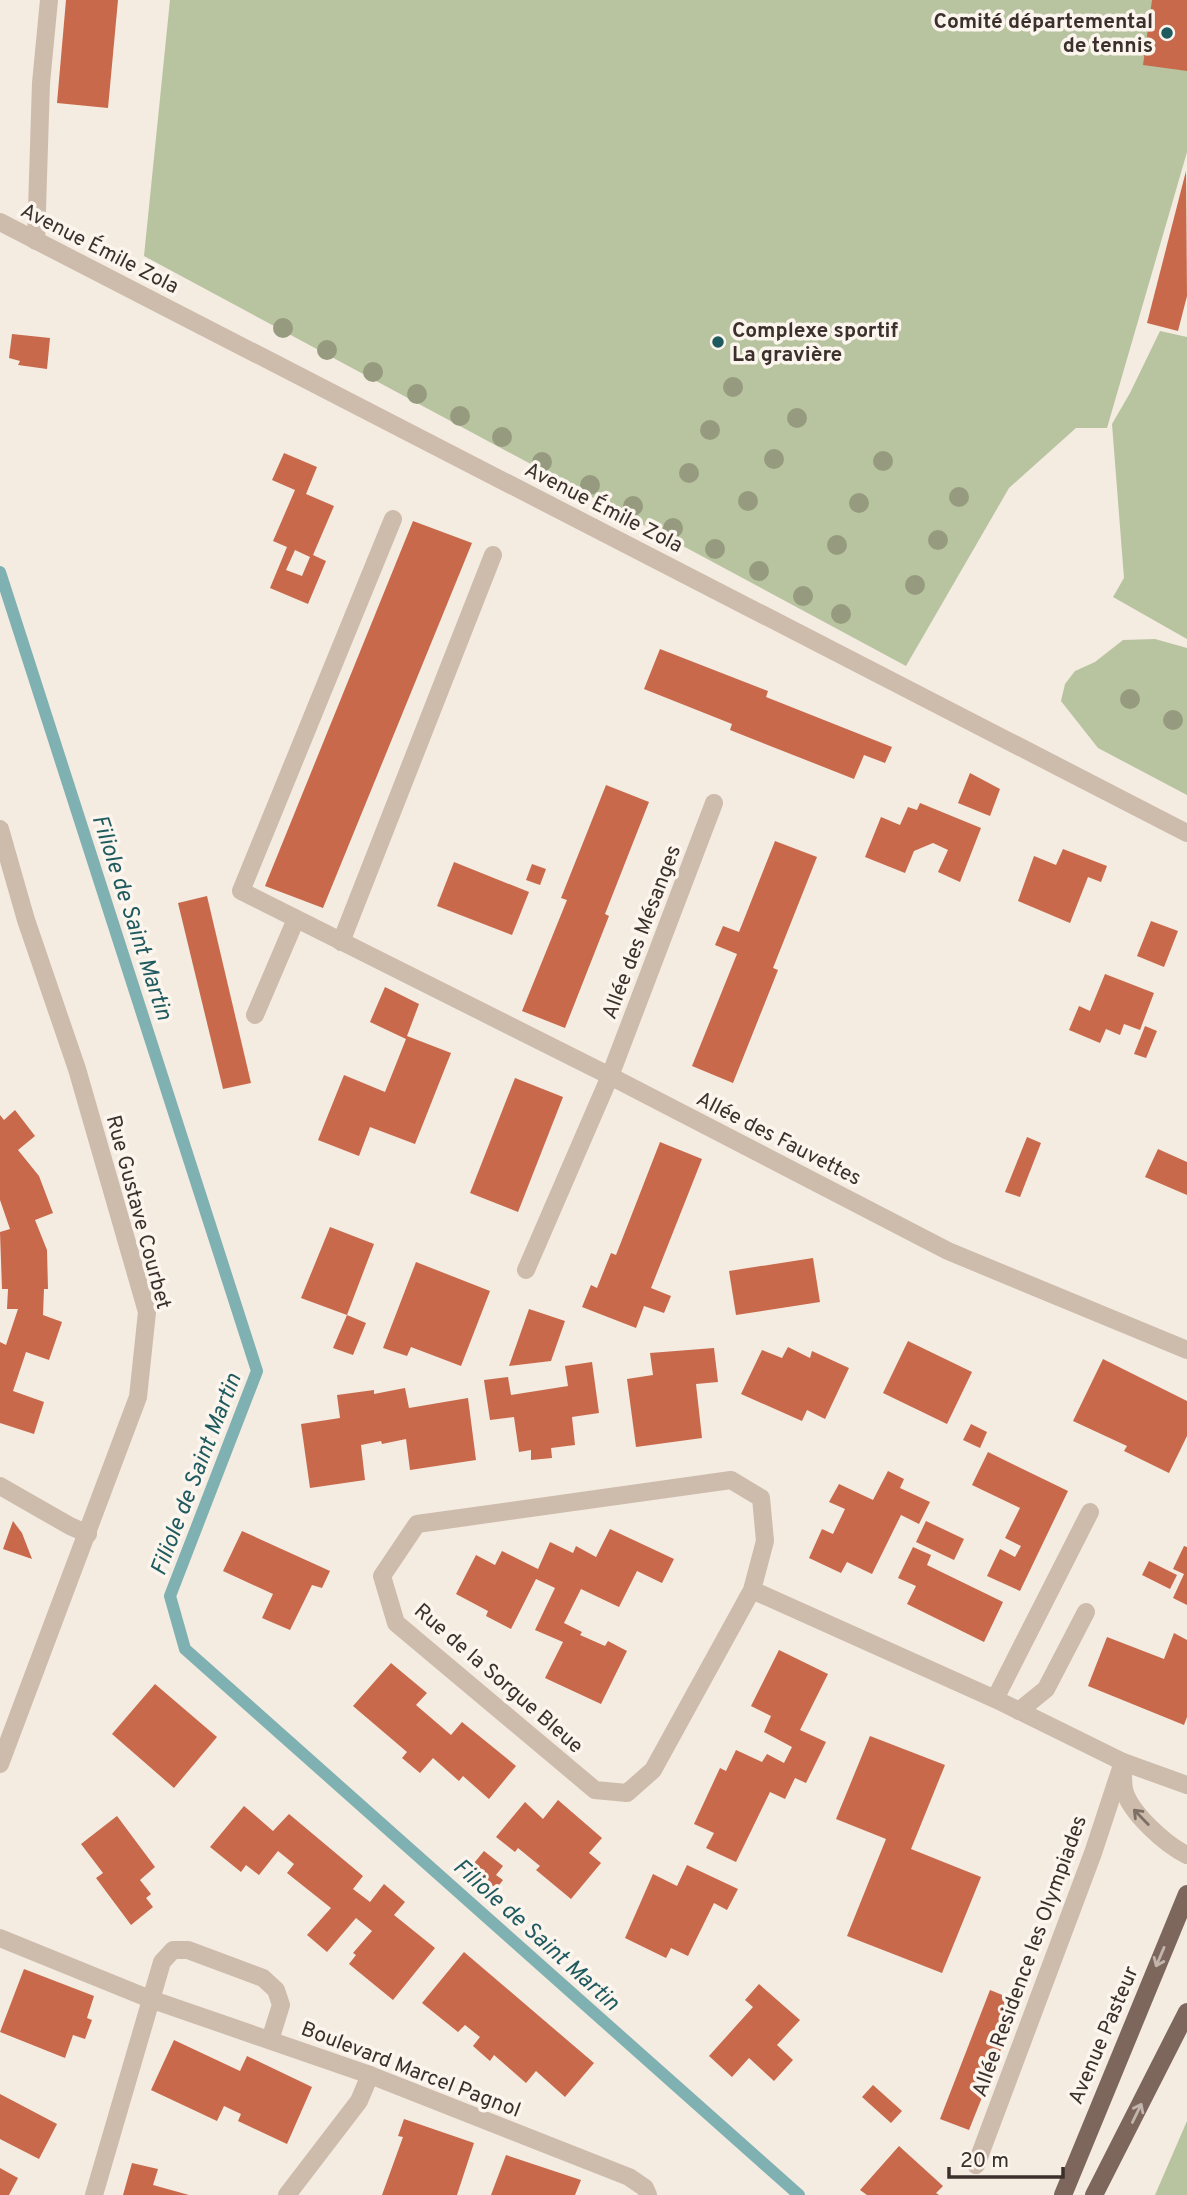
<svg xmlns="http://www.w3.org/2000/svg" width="1187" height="2195" font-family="Overpass,sans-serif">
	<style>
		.green { fill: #b8c4a0 }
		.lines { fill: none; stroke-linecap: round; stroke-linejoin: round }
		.stream { stroke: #7fb0b2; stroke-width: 12 }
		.building { fill: #c8694b; fill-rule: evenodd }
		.minor { stroke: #cdbbac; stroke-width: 18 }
		.major { stroke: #7d675c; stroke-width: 18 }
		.tree { fill: #969b7f }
		.oneway { stroke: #7d6f65 }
		.oneway2 { stroke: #c2b5ac }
		.poi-dot { fill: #1f5a5e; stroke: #fbf5ee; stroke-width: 2.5 }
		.labels { text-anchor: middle; stroke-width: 7; stroke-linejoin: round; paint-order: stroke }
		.poi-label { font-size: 21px; font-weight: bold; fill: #3b302b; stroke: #fbf5ee; text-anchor: end }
		.street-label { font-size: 21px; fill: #3b302b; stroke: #fbf5ee }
		.water-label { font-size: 23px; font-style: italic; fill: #1f5a5e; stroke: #fbf5ee }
	</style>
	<rect width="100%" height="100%" fill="#f4ebe1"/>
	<g class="green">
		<polygon points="170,0 1187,0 1187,152 1107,428 1076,428 1009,488 906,666 144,256"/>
		<polygon points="1160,331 1187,337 1187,639 1113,597 1124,578 1112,424 1130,393"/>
		<polygon points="1155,639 1187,648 1187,795 1098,748 1061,701 1065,684 1075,671 1095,662 1123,640"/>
		<polygon points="1187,2121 1187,2195 1155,2195"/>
	</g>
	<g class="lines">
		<polyline class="stream" points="0,572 257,1371 170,1596 185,1649 799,2195"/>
	</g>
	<g class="building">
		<polygon points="66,0 118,0 108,108 57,103"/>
		<polygon points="1152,0 1187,0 1187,71 1143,65"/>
		<polygon points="1186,171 1187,296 1178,331 1147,323"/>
		<polygon points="12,334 50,338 47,369 18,365 20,361 9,358"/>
		<path d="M284,453L317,467L306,494L334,506L313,555L326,561L308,604L270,588L287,547L273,541L295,490L272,480ZM295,550L310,557L302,576L286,570Z"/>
		<polygon points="413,521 472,543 323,908 265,886"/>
		<polygon points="660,649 768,691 766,697 892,747 885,763 864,755 854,779 730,730 732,724 644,689"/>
		<polygon points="970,773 1000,789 990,816 958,803"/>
		<polygon points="606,785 649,802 605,914 609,916 565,1028 522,1011 567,900 561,898"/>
		<polygon points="920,803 981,828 960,882 938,872 948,850 933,843 914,851 905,873 865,857 881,817 900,825 908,807 917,810"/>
		<polygon points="775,841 817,857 773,968 778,970 733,1083 692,1066 737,954 715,945 723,926 739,932"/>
		<polygon points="1063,849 1107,866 1101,882 1088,877 1070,923 1018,901 1034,856 1056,865"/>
		<polygon points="454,862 529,892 512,935 437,906"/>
		<polygon points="532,864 546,869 540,885 526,880"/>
		<polygon points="207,896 251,1083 223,1089 178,903"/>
		<polygon points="1151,921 1178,931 1164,967 1137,956"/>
		<polygon points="1105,974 1154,993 1140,1030 1124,1024 1120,1035 1106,1029 1100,1043 1069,1030 1079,1006 1090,1011"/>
		<polygon points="385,987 419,1004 407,1036 451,1053 415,1144 370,1127 359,1156 318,1140 344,1075 385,1092 406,1039 370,1022"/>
		<polygon points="1145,1026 1157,1031 1146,1058 1134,1054"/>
		<polygon points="515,1078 563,1097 518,1212 470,1193"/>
		<polygon points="15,1110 35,1136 18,1150 39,1176 53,1213 35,1220 47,1250 48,1289 44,1289 43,1315 62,1322 49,1360 26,1352 13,1391 44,1402 34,1434 0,1423 0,1342 6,1345 18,1309 7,1309 8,1289 2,1289 0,1232 10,1229 0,1200 0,1115 4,1120"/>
		<polygon points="1027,1137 1041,1143 1020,1197 1005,1192"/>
		<polygon points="660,1142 702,1159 651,1288 671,1296 664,1313 644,1306 636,1328 582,1307 591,1285 597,1288 611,1253 616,1255"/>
		<polygon points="1158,1149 1187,1162 1187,1195 1145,1177"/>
		<polygon points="330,1227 374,1244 347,1315 366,1323 353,1355 333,1348 347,1315 301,1298"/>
		<polygon points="813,1258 820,1302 736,1315 729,1271"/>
		<polygon points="416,1262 490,1291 461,1366 411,1347 407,1356 383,1348"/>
		<polygon points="529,1309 565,1321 551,1361 509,1366"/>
		<polygon points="908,1341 972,1372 947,1424 883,1393"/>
		<polygon points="788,1347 810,1358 812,1351 849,1368 825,1419 807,1410 802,1421 741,1394 762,1350 782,1358"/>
		<polygon points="714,1348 718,1382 696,1384 702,1438 636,1447 627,1379 653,1375 650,1353"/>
		<polygon points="1103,1359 1187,1401 1187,1436 1169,1473 1124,1451 1127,1446 1073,1421"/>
		<polygon points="592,1362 599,1413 572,1417 575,1445 551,1448 552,1458 531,1460 531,1450 519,1452 514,1417 490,1420 484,1380 508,1377 511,1395 568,1386 565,1366"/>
		<polygon points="405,1388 409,1408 468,1398 476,1460 410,1470 406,1439 382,1444 381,1441 361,1445 365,1480 310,1488 301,1424 340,1418 337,1395 374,1390 374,1394"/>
		<polygon points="971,1424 987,1432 980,1448 963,1440"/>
		<polygon points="988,1452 1068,1491 1020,1591 987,1576 1000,1549 1015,1557 1021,1546 1005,1538 1020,1508 972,1485"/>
		<polygon points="888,1471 904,1479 900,1488 930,1502 919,1524 901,1515 872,1574 847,1562 841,1573 809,1558 822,1529 833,1534 845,1509 829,1502 839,1484 873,1500"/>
		<polygon points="13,1521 22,1533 32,1559 3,1549"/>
		<polygon points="926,1521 964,1539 954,1560 916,1542"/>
		<polygon points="610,1529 674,1559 662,1583 637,1571 619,1607 581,1589 564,1623 582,1632 580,1635 605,1646 608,1641 627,1651 601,1704 545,1678 563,1642 535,1630 555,1588 536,1579 511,1629 486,1616 488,1611 456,1594 476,1555 495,1565 502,1551 538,1569 550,1542 573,1553 576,1546 596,1557"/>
		<polygon points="242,1531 330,1571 322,1588 312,1585 290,1630 262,1618 273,1594 223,1571"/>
		<polygon points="1184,1546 1187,1547 1187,1605 1173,1598 1184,1574 1173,1569"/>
		<polygon points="913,1547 931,1555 927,1565 1003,1602 984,1642 907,1604 916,1586 898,1578"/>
		<polygon points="1149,1561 1177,1575 1170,1589 1142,1575"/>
		<polygon points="1174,1633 1187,1640 1187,1717 1184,1725 1088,1686 1107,1637 1164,1659"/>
		<polygon points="779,1650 828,1674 800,1730 826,1742 806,1783 795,1778 785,1799 770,1792 736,1862 706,1848 714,1833 694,1824 720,1768 726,1771 736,1750 762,1762 767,1754 784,1763 792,1747 764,1732 771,1716 751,1706"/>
		<polygon points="391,1663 427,1693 416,1705 451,1735 462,1722 516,1766 489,1799 463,1776 459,1781 433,1758 420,1773 402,1758 407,1752 353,1706"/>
		<polygon points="155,1684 217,1737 174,1788 112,1734"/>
		<polygon points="870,1736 945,1765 911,1849 981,1877 942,1973 847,1936 886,1839 836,1819"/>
		<polygon points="558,1800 602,1838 589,1853 601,1863 571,1899 536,1870 540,1866 518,1848 515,1852 496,1837 525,1802 543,1819"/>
		<polygon points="244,1806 273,1831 289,1814 363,1876 353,1889 370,1902 384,1884 405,1902 394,1915 435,1948 393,2000 349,1964 356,1955 353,1953 372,1931 356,1918 327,1952 307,1935 331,1908 287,1873 294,1864 278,1851 259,1875 246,1865 241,1872 210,1847"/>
		<polygon points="117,1816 155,1867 140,1880 151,1894 146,1898 153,1907 131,1925 96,1878 103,1873 81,1844"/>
		<polygon points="484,1851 503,1866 496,1875 503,1880 496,1889 470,1868"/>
		<polygon points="687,1865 738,1889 727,1910 714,1903 688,1956 671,1948 666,1958 625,1938 653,1874 677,1886"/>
		<polygon points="464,1952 594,2063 565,2097 536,2071 526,2083 494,2055 490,2061 473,2046 480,2037 465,2025 458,2032 422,2003"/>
		<polygon points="24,1969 94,1996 87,2018 92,2020 85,2039 73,2035 65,2058 0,2032"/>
		<polygon points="759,1984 800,2020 777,2045 793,2060 774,2081 749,2058 732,2077 709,2056 753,2007 745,2000"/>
		<polygon points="990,1990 1020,2002 969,2130 940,2119"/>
		<polygon points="174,2040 240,2071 247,2056 312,2087 287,2144 238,2121 241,2114 224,2106 217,2121 151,2090"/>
		<polygon points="873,2085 902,2111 891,2123 862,2097"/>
		<polygon points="0,2094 57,2124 39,2159 0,2139"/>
		<polygon points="404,2119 474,2143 457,2195 382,2195 403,2137 398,2136"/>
		<polygon points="899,2146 943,2186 936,2193 939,2195 867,2195 860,2190"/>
		<polygon points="506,2155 581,2180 575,2195 491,2195"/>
		<polygon points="132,2163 158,2169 153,2185 189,2195 123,2195"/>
		<polygon points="0,2168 18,2178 9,2195 0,2195"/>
	</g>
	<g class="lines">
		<g class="minor">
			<polyline points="0,222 1187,833"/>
			<polyline points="36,241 41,83 49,0"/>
			<polyline points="393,519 241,891 610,1076 948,1251 1187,1350"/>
			<polyline points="0,829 26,920 77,1069 147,1312 138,1397 0,1764"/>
			<polyline points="341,942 493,555"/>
			<polyline points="255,1015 296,919"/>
			<polyline points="526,1270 610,1076 714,803"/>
			<polyline points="0,1486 70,1526 88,1534"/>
			<polyline points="752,1590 653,1770 627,1793 595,1790 396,1623 382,1576 417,1524 731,1480 761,1498 765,1541 752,1590 995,1699 1123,1762 1187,1785"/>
			<polyline points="995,1699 1090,1512"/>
			<polyline points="1019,1711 1046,1689 1086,1612"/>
			<path d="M1123,1772C1123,1778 1123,1784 1124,1789C1129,1812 1166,1845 1187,1855"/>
			<polyline points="0,1938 150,1999 370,2075 629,2177 645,2188 648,2195"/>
			<polyline points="976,2165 1093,1853 1123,1762"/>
			<polyline points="94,2195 162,1962 173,1950 188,1950 263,1978 276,1990 281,2005 270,2040"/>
			<polyline points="287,2195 359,2101 370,2075"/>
		</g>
		<g class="major">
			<polyline points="1063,2195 1187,1894"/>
			<polyline points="1094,2195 1187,2012"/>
		</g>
	</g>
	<g class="tree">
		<circle cx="283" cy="328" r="10"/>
		<circle cx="327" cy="350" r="10"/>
		<circle cx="373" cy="372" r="10"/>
		<circle cx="733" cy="387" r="10"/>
		<circle cx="417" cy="394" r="10"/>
		<circle cx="460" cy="416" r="10"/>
		<circle cx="797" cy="418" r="10"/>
		<circle cx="710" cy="430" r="10"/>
		<circle cx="502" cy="437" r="10"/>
		<circle cx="774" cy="459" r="10"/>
		<circle cx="883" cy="461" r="10"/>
		<circle cx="542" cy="462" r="10"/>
		<circle cx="689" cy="473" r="10"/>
		<circle cx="590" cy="485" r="10"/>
		<circle cx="959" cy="497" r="10"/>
		<circle cx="748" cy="501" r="10"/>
		<circle cx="859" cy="503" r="10"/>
		<circle cx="633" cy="506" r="10"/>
		<circle cx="673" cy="528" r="10"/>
		<circle cx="938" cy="540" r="10"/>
		<circle cx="837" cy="545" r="10"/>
		<circle cx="715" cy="549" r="10"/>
		<circle cx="759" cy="571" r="10"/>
		<circle cx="915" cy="585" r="10"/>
		<circle cx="803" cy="596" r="10"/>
		<circle cx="841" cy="614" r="10"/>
		<circle cx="1130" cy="699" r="10"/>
		<circle cx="1173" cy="720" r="10"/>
	</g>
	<defs><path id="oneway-shaft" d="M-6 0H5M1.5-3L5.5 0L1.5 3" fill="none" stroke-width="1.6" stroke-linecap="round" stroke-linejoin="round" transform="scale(1.75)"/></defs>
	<use class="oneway" href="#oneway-shaft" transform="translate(1141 1817) rotate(-134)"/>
	<g class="oneway2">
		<use href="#oneway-shaft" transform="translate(1160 1957) rotate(113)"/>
		<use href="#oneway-shaft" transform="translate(1137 2113) rotate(-64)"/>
	</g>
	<g class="poi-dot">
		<circle cx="1167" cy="33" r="7"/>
		<circle cx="718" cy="342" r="7"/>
	</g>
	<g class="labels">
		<g class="poi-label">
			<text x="1153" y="28">Comité départemental<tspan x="1153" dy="24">de tennis</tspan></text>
			<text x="732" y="337" text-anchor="start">Complexe sportif<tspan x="732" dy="24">La gravière</tspan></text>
		</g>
		<g class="street-label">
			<text transform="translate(100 248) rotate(27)" y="7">Avenue Émile Zola</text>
			<text transform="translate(604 507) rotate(27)" y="7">Avenue Émile Zola</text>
			<text transform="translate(641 932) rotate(-69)" y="7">Allée des Mésanges</text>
			<text transform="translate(779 1138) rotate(27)" y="7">Allée des Fauvettes</text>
			<text transform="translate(139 1212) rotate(75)" y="7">Rue Gustave Courbet</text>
			<text transform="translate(499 1678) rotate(41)" y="7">Rue de la Sorgue Bleue</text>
			<text transform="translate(1029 1956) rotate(-70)" y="7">Allée Residence les Olympiades</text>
			<text transform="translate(1103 2035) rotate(-67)" y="7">Avenue Pasteur</text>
			<text transform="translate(411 2069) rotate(21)" y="7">Boulevard Marcel Pagnol</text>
		</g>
		<g class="water-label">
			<text transform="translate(133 917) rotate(72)" y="8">Filiole de Saint Martin</text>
			<text transform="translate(195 1474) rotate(-69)" y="8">Filiole de Saint Martin</text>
			<text transform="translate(537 1934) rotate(42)" y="8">Filiole de Saint Martin</text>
		</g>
	</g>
	<path d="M949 2167v10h114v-10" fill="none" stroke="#3b302b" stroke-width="3.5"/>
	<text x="960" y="2167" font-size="21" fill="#3b302b" stroke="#fbf5ee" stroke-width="5" paint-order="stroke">20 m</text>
</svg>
